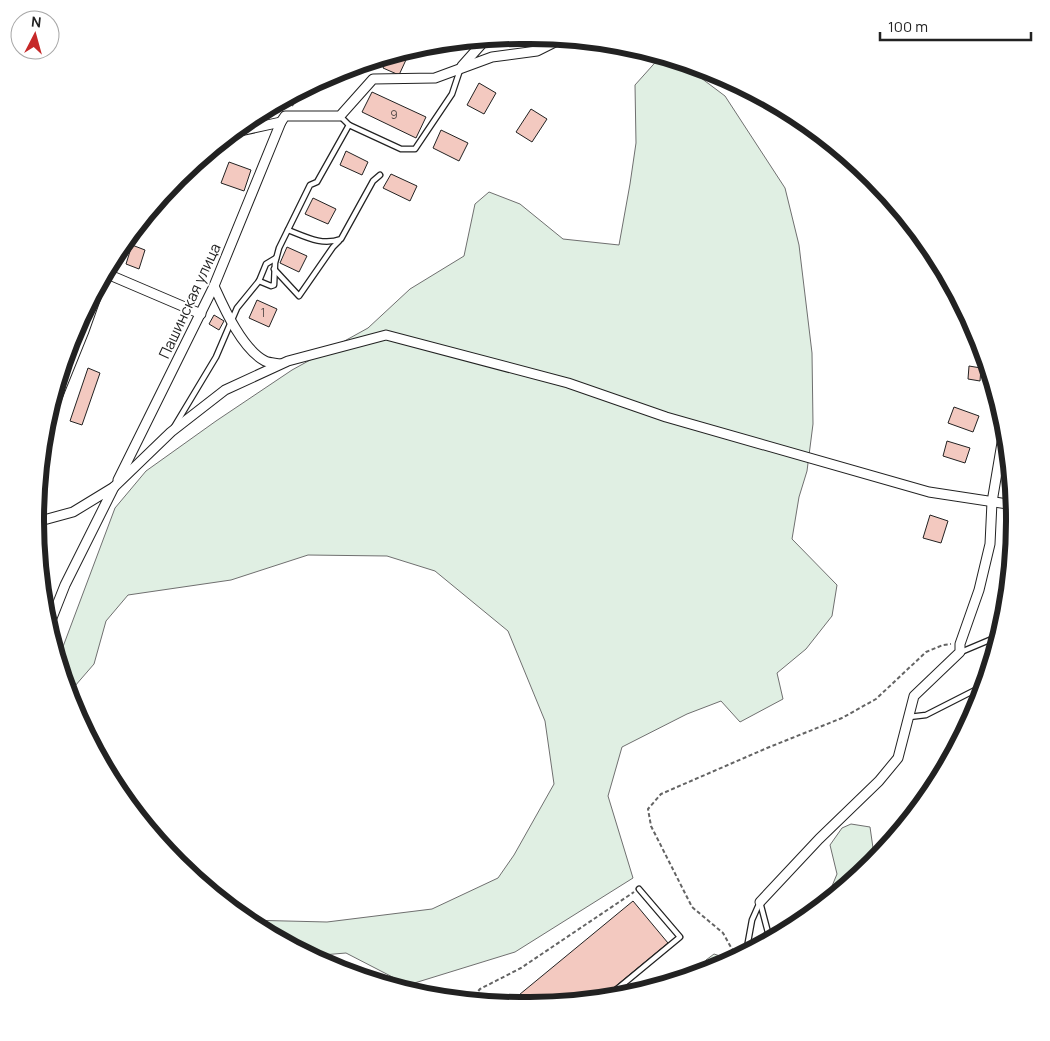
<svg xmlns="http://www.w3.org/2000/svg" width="1050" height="1041" font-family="Manrope,sans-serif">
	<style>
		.green { fill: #e0efe3; stroke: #6f6f6f }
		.building { fill: #f3c9c0; stroke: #222 }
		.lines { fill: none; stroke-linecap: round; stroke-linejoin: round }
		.service-casing { stroke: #222; stroke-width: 7 }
		.minor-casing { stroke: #222; stroke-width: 11 }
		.path { stroke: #646464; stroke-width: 2; stroke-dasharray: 4 2.5; stroke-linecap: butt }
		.service { stroke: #fff; stroke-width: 4.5 }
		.minor { stroke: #fff; stroke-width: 9 }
		.labels { text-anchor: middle; stroke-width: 4; stroke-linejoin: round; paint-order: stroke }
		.number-label { font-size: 12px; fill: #564c4a }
		.street-label { font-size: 15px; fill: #222; stroke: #fff }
		.rim { fill: none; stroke: #222; stroke-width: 6 }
	</style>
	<rect width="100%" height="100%" fill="#fff"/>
	<g class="green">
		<polygon points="661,56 700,67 701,78 725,96 785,188 799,245 812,353 813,424 807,471 799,497 792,539 837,585 832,616 806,649 777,673 783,699 740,722 721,701 687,714 622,747 608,796 633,878 515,952 408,985 346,953 310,956 246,920 327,922 432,909 498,878 514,855 554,784 545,721 508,631 435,571 387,556 308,555 231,580 128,595 106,621 94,664 68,694 58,660 115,508 146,471 216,421 292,370 368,328 410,289 464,256 475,204 489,192 520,204 563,239 619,245 630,184 636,143 635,85"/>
		<polygon points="851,824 870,827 875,862 825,903 837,874 830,845 842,828"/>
		<polygon points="714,954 732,960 716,969 705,972 706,960"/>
	</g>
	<g class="building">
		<polygon points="519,35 520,35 540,37 536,47 518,39"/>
		<polygon points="411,49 399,75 383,68 389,55"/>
		<polygon points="479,83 496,93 484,114 467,105"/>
		<polygon points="372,92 426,117 416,138 362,112"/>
		<polygon points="531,109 547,119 532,142 516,132"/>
		<polygon points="441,130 468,143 459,161 433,148"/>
		<polygon points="346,151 368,162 362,175 340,165"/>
		<polygon points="229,162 251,170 244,191 221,183"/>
		<polygon points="391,174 417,186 410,201 383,188"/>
		<polygon points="313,198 336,209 328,224 305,214"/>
		<polygon points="132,245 145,250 139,269 126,264"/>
		<polygon points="287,247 307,256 299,272 280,263"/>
		<polygon points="257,300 277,309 269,327 249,318"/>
		<polygon points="214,315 224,321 219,330 209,324"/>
		<polygon points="969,366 981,368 980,381 968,379"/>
		<polygon points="88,368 100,373 82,425 70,421"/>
		<polygon points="954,407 979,416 973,432 948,423"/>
		<polygon points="947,441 970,448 965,463 943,456"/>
		<polygon points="930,515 948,521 941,543 923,538"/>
		<polygon points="633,901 668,943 600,999 530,1006 508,1004"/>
	</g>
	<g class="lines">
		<defs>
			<g id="service">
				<polyline points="256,114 258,127"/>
				<polyline points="340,116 349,125 401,149 415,149 452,94 460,70"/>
				<path d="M288,230C306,237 322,246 341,239L373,181L380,175"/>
				<polyline points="274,269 299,296 333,247 339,241"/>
				<polyline points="259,281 266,264 276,258"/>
				<polyline points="174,427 216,357 237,308 259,281 271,286 274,285 275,263 279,248 310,185 317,182 349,125"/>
				<polyline points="961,652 999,636"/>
				<polyline points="909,717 926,715 985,685"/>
				<polyline points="760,902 770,940"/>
				<polyline points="746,953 752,920 760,902"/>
				<polyline points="605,999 680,937 639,889"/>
			</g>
			<g id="minor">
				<polyline points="462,66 487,38"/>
				<polyline points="231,133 281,122"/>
				<polyline points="105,273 201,314"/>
				<path d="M214,286C224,308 242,349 265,361C269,363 275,363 280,364"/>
				<polyline points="44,430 84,331 105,272"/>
				<polyline points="118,480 214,286 281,122 285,116 340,116 373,79 435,78 492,57 537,51 561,39"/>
				<polyline points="114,487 171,432 225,390 288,361 386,335 568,383 666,417 929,492 1014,505"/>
				<polyline points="36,512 40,521 73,512 114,487 65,585 48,628"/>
				<polyline points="760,902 819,839 879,781 898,758 914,696 960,652 960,644 979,590 990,544 992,502 1005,425"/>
			</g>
		</defs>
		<use href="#service" class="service-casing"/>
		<use href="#minor" class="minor-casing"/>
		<g class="path">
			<polyline points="292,106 302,89"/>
			<polyline points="737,958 723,933 692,907 651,826 648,809 661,794 767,748 842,718 876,699 926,652 943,645 951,644"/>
			<polyline points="713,970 724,962 726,963"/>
			<polyline points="470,1001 480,989 521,968 634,892"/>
		</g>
		<use href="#service" class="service"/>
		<use href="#minor" class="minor"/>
	</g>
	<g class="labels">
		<g class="number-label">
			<text x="394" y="119">9</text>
			<text x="263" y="317">1</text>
		</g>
		<g class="street-label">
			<text transform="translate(190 301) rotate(-65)" y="5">Пашинская улица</text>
		</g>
	</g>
	<path d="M0 0H1050V1041H0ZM520 44H530A476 476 0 0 1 1006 520V521A476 476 0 0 1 530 997H520A476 476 0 0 1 44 521V520A476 476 0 0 1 520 44Z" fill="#fff" fill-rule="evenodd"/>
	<path class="rim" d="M520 44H530A476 476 0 0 1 1006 520V521A476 476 0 0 1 530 997H520A476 476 0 0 1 44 521V520A476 476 0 0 1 520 44Z"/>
	<g transform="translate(35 35) rotate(6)"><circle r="24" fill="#ffffff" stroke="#a7a7a7"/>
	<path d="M0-4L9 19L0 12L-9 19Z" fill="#c62828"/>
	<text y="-8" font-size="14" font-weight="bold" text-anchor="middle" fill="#222222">N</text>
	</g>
	<path d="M880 32v8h151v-8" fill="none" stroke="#222222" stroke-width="2.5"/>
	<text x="888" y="32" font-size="15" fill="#222222" stroke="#ffffff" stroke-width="4" paint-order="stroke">100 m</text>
</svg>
